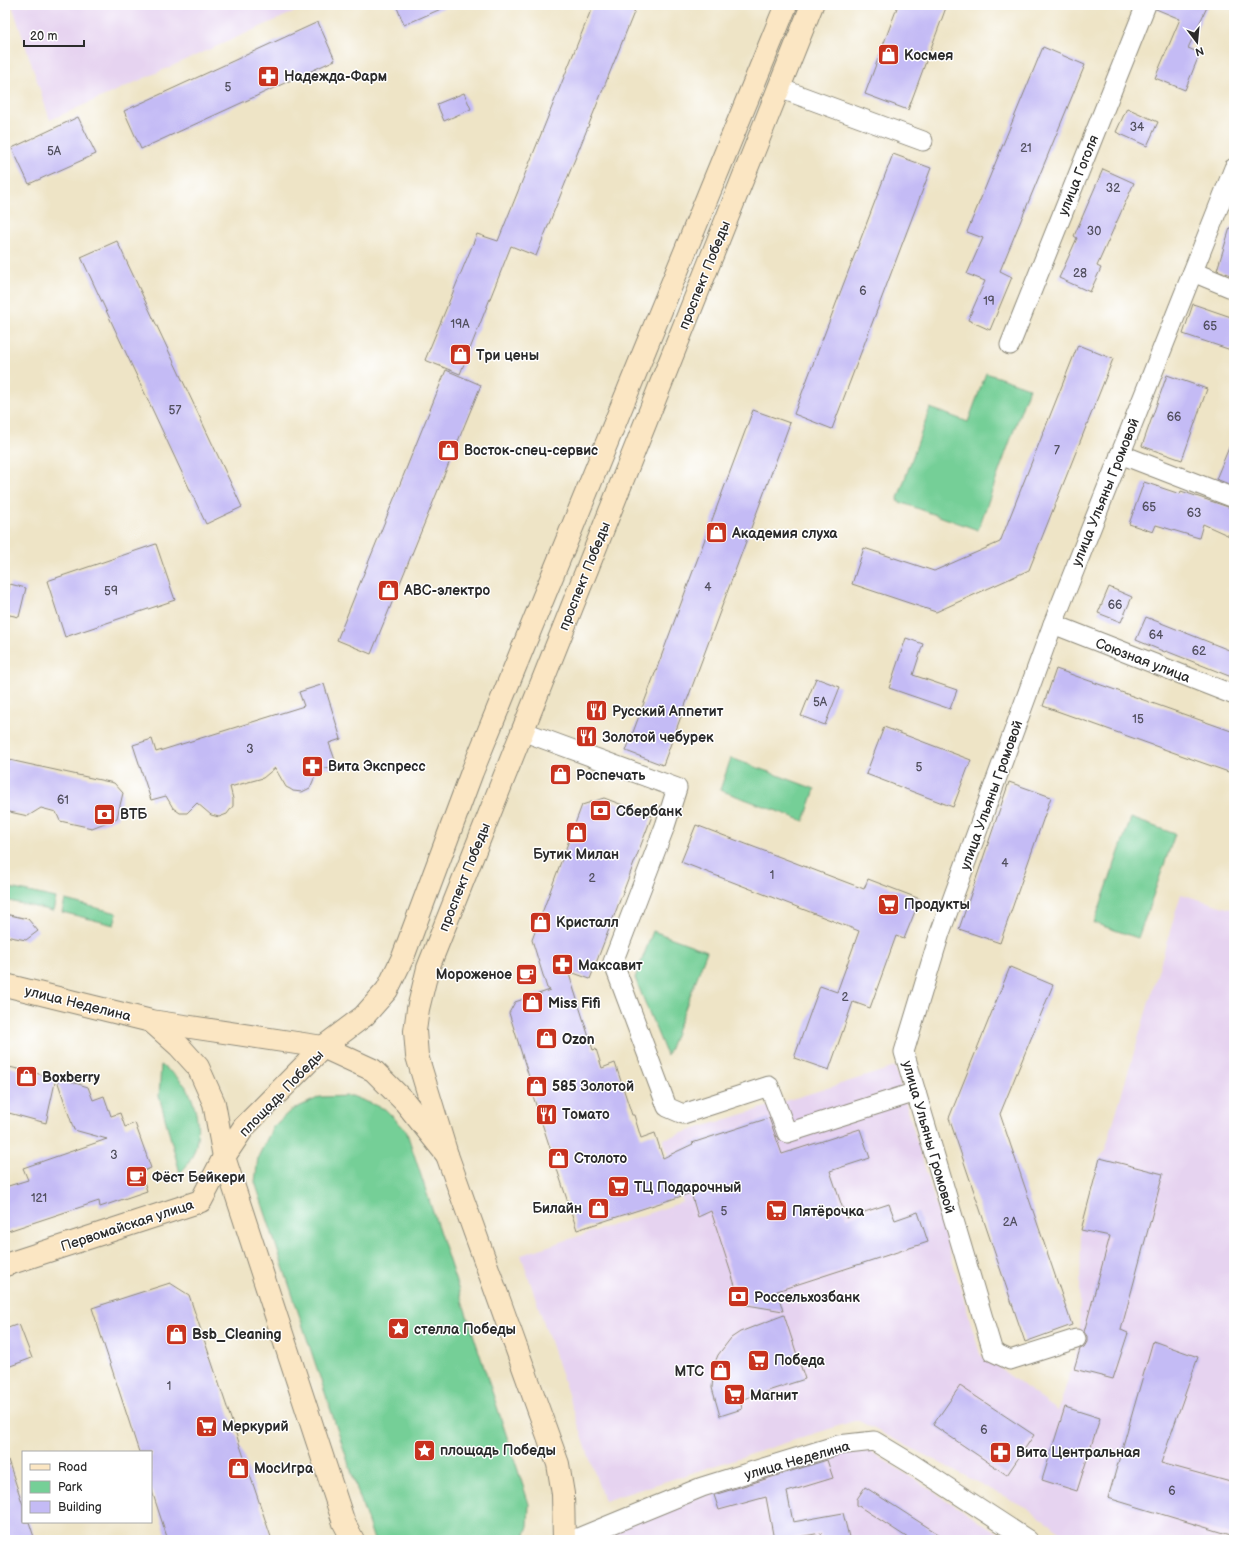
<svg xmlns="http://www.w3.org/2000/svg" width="1239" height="1545" font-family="'Balsamiq Sans',sans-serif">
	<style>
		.built { fill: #e6d3f0 }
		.green { fill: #75cf97; stroke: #507d61 }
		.building { fill: #c4bbf5 }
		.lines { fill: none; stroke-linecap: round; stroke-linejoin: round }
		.street-casing { stroke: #8c8878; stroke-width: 21 }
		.secondary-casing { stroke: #8c8878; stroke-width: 24 }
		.street { stroke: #fff; stroke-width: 19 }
		.secondary { stroke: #fbe6c3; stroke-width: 22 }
		.labels { text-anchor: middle; stroke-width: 3; stroke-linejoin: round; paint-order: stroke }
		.number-label { font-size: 12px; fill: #514f5e }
		.poi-label { font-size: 14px; font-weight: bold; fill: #2b2b2b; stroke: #fff; text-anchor: start }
		.street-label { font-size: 14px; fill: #2b2b2b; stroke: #fff }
	</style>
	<rect width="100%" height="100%" fill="#fff"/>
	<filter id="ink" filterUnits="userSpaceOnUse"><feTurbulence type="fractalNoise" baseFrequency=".025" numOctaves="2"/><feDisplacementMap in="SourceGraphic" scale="8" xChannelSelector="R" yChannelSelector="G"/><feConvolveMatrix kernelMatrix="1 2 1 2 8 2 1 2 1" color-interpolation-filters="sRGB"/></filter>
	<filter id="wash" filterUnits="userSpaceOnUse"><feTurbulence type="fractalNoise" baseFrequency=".012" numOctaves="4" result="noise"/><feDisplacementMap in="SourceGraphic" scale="16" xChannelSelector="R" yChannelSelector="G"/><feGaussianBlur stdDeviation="0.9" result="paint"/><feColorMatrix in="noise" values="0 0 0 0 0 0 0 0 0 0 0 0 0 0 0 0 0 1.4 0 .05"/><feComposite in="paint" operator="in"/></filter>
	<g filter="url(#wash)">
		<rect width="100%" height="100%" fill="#eee4c6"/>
		<g class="built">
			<polygon points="12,5 310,5 50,120"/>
			<polygon points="1181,894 1234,910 1234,1540 1073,1540 1027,1508 857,1420 604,1501 521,1255 683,1202 663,1139 895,1067 980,1354 1058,1411 1079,1345 1081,1230 1100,1158 1105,1150"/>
			<polygon points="870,1451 1009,1540 594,1540 696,1494 832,1452"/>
		</g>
		<g class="green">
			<polygon points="986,373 1029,388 978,530 897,501 930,408 968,422"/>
			<polygon points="731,758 815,789 804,821 720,790"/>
			<polygon points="1131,818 1175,834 1138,938 1094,923"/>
			<polygon points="5,887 56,898 53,911 5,900"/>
			<polygon points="65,900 117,913 114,925 62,912"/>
			<polygon points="653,931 707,951 667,1056 635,978"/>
			<path d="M161,1065C171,1072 182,1080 188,1090C201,1116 203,1152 180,1173L159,1096Z"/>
			<polygon points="352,1096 385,1109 406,1130 529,1504 528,1526 523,1540 374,1540 255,1182 258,1157 273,1127 290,1111 320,1097"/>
		</g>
		<g id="blocks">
			<g class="building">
				<polygon points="396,5 450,5 404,25"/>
				<polygon points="593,5 637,5 536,256 511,246 460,374 425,360 477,234 498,241"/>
				<polygon points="898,5 947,5 908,110 865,94"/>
				<polygon points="1157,5 1208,5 1188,48 1200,53 1185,90 1155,78 1180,19 1156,9"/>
				<polygon points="318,22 335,60 141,149 124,111"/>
				<polygon points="1043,47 1085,65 1000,271 1012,277 990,330 968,320 985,281 967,274 983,238 967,232"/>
				<polygon points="464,93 471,109 444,121 437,104"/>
				<polygon points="1127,108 1158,122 1147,146 1116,132"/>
				<polygon points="78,117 96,154 29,184 12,148"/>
				<polygon points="893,154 931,168 832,429 794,414"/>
				<polygon points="1103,169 1134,183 1097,266 1101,268 1090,292 1059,278 1077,238 1074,236"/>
				<polygon points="1230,228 1234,228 1234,276 1217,270"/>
				<polygon points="117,241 242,507 206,524 81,257"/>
				<polygon points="1193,304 1234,318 1234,351 1183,334"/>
				<polygon points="1078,345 1113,359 1029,570 936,612 852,584 864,548 934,571 1000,542"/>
				<polygon points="446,370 481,385 371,654 337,640"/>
				<polygon points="1167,375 1207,389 1182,460 1142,446"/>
				<polygon points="753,410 790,423 663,765 626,751"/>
				<polygon points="1233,438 1234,438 1234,486 1216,479"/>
				<polygon points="1144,482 1180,494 1181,491 1234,509 1234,538 1203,524 1199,538 1156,525 1153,532 1129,524"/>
				<polygon points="156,544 175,600 65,637 47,581"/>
				<polygon points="10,584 26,588 19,617 5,614 5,605"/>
				<polygon points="1109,587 1132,597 1121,622 1098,613"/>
				<polygon points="1146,617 1234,652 1234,678 1166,651 1165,652 1136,640"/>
				<polygon points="906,638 923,644 913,675 957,690 950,709 889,688"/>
				<polygon points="1056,669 1234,732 1234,774 1043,706"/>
				<polygon points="816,678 840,687 825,725 801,716"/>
				<polygon points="324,684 341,739 329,743 335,760 332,769 319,767 310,788 302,792 293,791 290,789 286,787 275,768 263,778 230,787 233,799 233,806 227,814 219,817 211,815 197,803 187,813 180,813 173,808 166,796 151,800 133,745 152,739 156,752 304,706 299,692"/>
				<polygon points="884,727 971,760 953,807 866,774"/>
				<polygon points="5,759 114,783 123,793 117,818 92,828 60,821 56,812 41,808 28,816 5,811"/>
				<polygon points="1009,782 1051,797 1000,943 959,929"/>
				<polygon points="604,798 652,816 590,979 568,971 593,1050 596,1049 602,1068 615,1063 632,1115 634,1115 641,1138 655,1133 663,1158 693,1144 692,1143 769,1118 782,1154 860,1129 870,1158 830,1171 846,1218 889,1204 895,1220 918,1212 928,1242 777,1291 783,1311 741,1304 711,1211 698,1217 691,1193 577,1230 533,1096 535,1096 509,1013 515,1002 550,990 547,988 532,940 582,805"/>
				<polygon points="696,825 864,889 868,879 920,899 904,939 896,936 870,1008 853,1002 829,1070 794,1058 820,986 837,992 859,931 681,862"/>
				<polygon points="5,914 28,919 38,931 26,940 5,936"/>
				<polygon points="1010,967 1053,985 1000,1114 1072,1325 1025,1342 949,1118"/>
				<polygon points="5,1066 56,1078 46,1123 5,1112"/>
				<polygon points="56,1077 88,1087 93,1100 104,1096 111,1116 120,1113 125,1127 135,1123 151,1168 141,1172 147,1191 100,1207 99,1201 5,1232 5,1187 28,1180 23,1168 107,1139 74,1130"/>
				<polygon points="1100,1158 1163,1174 1121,1330 1128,1333 1113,1379 1074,1369 1080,1349 1084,1347 1087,1342 1087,1336 1084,1332 1110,1236 1081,1230"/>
				<polygon points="170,1283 189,1295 272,1540 168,1540 151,1488 151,1452 139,1452 92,1308"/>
				<polygon points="784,1315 805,1379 740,1400 742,1409 720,1416 712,1388 714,1365 718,1355 731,1338 740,1332"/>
				<polygon points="19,1324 32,1358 5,1368 5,1329"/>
				<polygon points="1153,1341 1198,1357 1161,1463 1234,1483 1234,1536 1108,1498"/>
				<polygon points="960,1386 1034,1435 1007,1475 933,1425"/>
				<polygon points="1065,1407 1100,1418 1077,1491 1042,1480"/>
				<polygon points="8,1460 23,1505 23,1522 29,1522 35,1540 5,1540 5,1461"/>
				<polygon points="827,1460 833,1478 787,1492 793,1522 843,1513 849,1537 834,1540 822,1540 821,1533 782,1540 774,1540 766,1497 719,1510 714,1495"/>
				<polygon points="865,1487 910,1516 948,1540 911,1540 857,1505 857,1499"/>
			</g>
		</g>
	</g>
	<g filter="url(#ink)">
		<use href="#blocks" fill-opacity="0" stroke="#8c8878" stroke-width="1"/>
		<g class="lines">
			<defs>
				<g id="street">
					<polyline points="779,88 923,141"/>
					<polyline points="1193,272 1234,289"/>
					<polyline points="1010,345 1146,5"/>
					<polyline points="1120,454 1234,498"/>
					<polyline points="1053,624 1234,695"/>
					<polyline points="522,731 677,788 665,826 613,962 667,1107 683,1114 769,1086 787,1133 916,1092"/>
					<polyline points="1076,1339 1010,1360 993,1352 904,1052 940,933 1053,624 1234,168"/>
					<polyline points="573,1540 702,1487 838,1445 874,1441 912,1464 1028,1540"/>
				</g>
				<g id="secondary">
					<polyline points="5,985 151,1021 323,1047 373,1070 405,1102 447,1155 558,1464 563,1494 564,1540"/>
					<polyline points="151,1021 179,1046 198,1067 214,1103 224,1157 344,1523 353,1540"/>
					<polyline points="447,1155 417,1056 415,1031 418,1009 428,968 812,5"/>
					<polyline points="5,1265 201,1201 224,1157 244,1127 323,1047 364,1016 387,990 403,957 472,772 786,5"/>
				</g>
			</defs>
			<use href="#street" class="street-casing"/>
			<use href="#secondary" class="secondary-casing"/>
			<use href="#street" class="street"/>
			<use href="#secondary" class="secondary"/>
		</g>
	</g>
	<defs>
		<symbol id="shop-square" viewBox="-11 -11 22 22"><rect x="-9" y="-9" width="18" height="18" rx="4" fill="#c8321e" stroke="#fff"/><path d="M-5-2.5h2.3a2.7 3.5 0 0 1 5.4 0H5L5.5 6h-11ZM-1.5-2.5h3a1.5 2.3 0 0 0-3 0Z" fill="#fff"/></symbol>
		<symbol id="pharmacy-square" viewBox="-11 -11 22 22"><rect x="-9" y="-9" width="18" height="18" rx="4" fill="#c8321e" stroke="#fff"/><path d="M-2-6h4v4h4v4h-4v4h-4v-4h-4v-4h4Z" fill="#fff"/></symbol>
		<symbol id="restaurant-square" viewBox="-11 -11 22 22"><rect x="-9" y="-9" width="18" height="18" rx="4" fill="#c8321e" stroke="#fff"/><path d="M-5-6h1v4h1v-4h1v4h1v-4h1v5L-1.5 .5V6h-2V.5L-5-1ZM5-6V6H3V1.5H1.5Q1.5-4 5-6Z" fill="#fff"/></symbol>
		<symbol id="bank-square" viewBox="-11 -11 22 22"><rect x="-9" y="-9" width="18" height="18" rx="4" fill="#c8321e" stroke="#fff"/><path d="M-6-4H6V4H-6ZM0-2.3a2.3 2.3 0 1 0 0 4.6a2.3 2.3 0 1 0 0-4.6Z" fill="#fff"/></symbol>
		<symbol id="supermarket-square" viewBox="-11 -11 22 22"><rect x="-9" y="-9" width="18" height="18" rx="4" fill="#c8321e" stroke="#fff"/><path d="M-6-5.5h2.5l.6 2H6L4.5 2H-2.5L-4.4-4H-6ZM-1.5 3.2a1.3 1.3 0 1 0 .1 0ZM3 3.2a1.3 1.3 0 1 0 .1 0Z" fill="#fff"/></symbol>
		<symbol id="cafe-square" viewBox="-11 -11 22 22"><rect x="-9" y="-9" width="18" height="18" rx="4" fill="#c8321e" stroke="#fff"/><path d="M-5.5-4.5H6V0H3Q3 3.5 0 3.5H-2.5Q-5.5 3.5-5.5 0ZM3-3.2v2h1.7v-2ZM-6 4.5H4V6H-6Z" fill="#fff"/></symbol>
		<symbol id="sight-square" viewBox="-11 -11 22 22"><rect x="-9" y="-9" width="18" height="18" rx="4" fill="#c8321e" stroke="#fff"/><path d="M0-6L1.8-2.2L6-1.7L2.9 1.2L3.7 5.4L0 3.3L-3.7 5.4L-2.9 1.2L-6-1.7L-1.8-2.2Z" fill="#fff"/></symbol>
	</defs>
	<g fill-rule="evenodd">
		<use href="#shop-square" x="876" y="42" width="25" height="25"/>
		<use href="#pharmacy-square" x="256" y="64" width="25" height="25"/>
		<use href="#shop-square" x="448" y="342" width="25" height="25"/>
		<use href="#shop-square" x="436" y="438" width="25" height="25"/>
		<use href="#shop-square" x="704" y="520" width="25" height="25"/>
		<use href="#shop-square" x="376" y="578" width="25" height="25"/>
		<use href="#restaurant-square" x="584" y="698" width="25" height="25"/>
		<use href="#restaurant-square" x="574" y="724" width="25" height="25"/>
		<use href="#pharmacy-square" x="300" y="754" width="25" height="25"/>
		<use href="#shop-square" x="548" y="762" width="25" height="25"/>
		<use href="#bank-square" x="588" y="798" width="25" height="25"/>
		<use href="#bank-square" x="92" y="802" width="25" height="25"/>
		<use href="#shop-square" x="564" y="820" width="25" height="25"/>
		<use href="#supermarket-square" x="876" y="892" width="25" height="25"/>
		<use href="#shop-square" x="528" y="910" width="25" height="25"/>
		<use href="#pharmacy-square" x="550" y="952" width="25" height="25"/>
		<use href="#cafe-square" x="514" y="962" width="25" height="25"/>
		<use href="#shop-square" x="520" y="990" width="25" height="25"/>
		<use href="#shop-square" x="534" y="1026" width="25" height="25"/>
		<use href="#shop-square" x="14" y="1064" width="25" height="25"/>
		<use href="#shop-square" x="524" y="1074" width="25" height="25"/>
		<use href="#restaurant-square" x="534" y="1102" width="25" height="25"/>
		<use href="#shop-square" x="546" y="1146" width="25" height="25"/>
		<use href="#cafe-square" x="124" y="1164" width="25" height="25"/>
		<use href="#supermarket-square" x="606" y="1174" width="25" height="25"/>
		<use href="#shop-square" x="586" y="1196" width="25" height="25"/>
		<use href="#supermarket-square" x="764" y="1198" width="25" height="25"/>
		<use href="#bank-square" x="726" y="1284" width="25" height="25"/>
		<use href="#sight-square" x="386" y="1316" width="25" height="25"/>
		<use href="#shop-square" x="164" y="1322" width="25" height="25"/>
		<use href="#supermarket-square" x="746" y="1348" width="25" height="25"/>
		<use href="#shop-square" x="708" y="1358" width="25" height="25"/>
		<use href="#supermarket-square" x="722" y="1382" width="25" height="25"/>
		<use href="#supermarket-square" x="194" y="1414" width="25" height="25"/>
		<use href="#sight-square" x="412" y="1438" width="25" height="25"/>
		<use href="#pharmacy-square" x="988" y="1440" width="25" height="25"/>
		<use href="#shop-square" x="226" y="1456" width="25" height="25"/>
	</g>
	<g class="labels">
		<g class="number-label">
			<text x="228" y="91">5</text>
			<text x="1137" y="131">34</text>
			<text x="1026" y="152">21</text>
			<text x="54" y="155">5А</text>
			<text x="1113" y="192">32</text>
			<text x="1094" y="235">30</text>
			<text x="1080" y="277">28</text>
			<text x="863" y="295">6</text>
			<text x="989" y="305">19</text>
			<text x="460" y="328">19А</text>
			<text x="1210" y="330">65</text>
			<text x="175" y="414">57</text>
			<text x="1174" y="421">66</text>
			<text x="1057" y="454">7</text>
			<text x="1149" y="511">65</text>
			<text x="1194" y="517">63</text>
			<text x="708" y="591">4</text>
			<text x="111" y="595">59</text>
			<text x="1115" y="609">66</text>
			<text x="1156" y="639">64</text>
			<text x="1199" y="655">62</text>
			<text x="820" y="706">5А</text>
			<text x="1138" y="723">15</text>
			<text x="250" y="753">3</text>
			<text x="919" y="771">5</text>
			<text x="63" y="804">61</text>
			<text x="1005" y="867">4</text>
			<text x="772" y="879">1</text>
			<text x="592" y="882">2</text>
			<text x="845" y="1001">2</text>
			<text x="114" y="1159">3</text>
			<text x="39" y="1202">121</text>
			<text x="724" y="1215">5</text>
			<text x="1010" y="1226">2А</text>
			<text x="169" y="1390">1</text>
			<text x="984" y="1434">6</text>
			<text x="1172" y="1495">6</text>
		</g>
		<g class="poi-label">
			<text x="904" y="60">Космея</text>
			<text x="284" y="81">Надежда-Фарм</text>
			<text x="476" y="360">Три цены</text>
			<text x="464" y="455">Восток-спец-сервис</text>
			<text x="732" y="538">Академия слуха</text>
			<text x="404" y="595">АВС-электро</text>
			<text x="612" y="716">Русский Аппетит</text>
			<text x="602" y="742">Золотой чебурек</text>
			<text x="328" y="771">Вита Экспресс</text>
			<text x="576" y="780">Роспечать</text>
			<text x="616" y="816">Сбербанк</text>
			<text x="120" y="819">ВТБ</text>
			<text x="576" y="859" text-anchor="middle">Бутик Милан</text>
			<text x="904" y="909">Продукты</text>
			<text x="556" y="927">Кристалл</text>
			<text x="578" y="970">Максавит</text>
			<text x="512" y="979" text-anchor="end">Мороженое</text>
			<text x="548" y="1008">Miss Fifi</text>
			<text x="562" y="1044">Ozon</text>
			<text x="42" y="1082">Boxberry</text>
			<text x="552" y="1091">585 Золотой</text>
			<text x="562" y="1119">Томато</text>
			<text x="574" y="1163">Столото</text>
			<text x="152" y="1182">Фёст Бейкери</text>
			<text x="634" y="1192">ТЦ Подарочный</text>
			<text x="582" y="1213" text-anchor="end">Билайн</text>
			<text x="792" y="1216">Пятёрочка</text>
			<text x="754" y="1302">Россельхозбанк</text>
			<text x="414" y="1334">стелла Победы</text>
			<text x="192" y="1339">Bsb_Cleaning</text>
			<text x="774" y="1365">Победа</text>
			<text x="704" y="1376" text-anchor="end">МТС</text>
			<text x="750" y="1400">Магнит</text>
			<text x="222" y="1431">Меркурий</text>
			<text x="440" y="1455">площадь Победы</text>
			<text x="1016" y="1457">Вита Центральная</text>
			<text x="254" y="1473">МосИгра</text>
		</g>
		<g class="street-label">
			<text transform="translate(1078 175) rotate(-68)" y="5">улица Гоголя</text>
			<text transform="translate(704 275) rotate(-68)" y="5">проспект Победы</text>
			<text transform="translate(1105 492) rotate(-68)" y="5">улица Ульяны Громовой</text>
			<text transform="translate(584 576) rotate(-68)" y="5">проспект Победы</text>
			<text transform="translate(1143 660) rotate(21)" y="5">Союзная улица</text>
			<text transform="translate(991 795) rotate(-70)" y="5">улица Ульяны Громовой</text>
			<text transform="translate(464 877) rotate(-68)" y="5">проспект Победы</text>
			<text transform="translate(78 1003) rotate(14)" y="5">улица Неделина</text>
			<text transform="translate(281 1093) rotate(-46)" y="5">площадь Победы</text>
			<text transform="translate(929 1137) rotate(74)" y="5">улица Ульяны Громовой</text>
			<text transform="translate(127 1225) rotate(-18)" y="5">Первомайская улица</text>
			<text transform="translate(797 1460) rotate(-16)" y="5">улица Неделина</text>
		</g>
	</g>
	<rect width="1239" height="1545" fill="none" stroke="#fff" stroke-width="20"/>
	<rect x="22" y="1451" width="130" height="72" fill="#ffffff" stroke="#aaaaaa"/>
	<rect x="30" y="1464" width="20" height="6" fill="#fbe6c3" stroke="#aaaaaa"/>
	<text x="58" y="1471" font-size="12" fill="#2b2b2b">Road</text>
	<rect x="30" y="1481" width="20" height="12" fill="#75cf97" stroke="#aaaaaa"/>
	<text x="58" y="1491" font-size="12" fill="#2b2b2b">Park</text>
	<rect x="30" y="1501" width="20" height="12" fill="#c4bbf5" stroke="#aaaaaa"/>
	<text x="58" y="1511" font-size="12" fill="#2b2b2b">Building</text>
	<g transform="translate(1197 42) rotate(164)" stroke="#ffffff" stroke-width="3" paint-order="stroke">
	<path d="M0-3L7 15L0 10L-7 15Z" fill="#2b2b2b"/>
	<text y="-6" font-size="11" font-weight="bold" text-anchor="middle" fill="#2b2b2b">N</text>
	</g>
	<path d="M24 40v6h60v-6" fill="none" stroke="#2b2b2b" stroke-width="2"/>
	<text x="30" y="40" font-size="12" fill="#2b2b2b" stroke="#ffffff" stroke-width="3" paint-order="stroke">20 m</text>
</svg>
